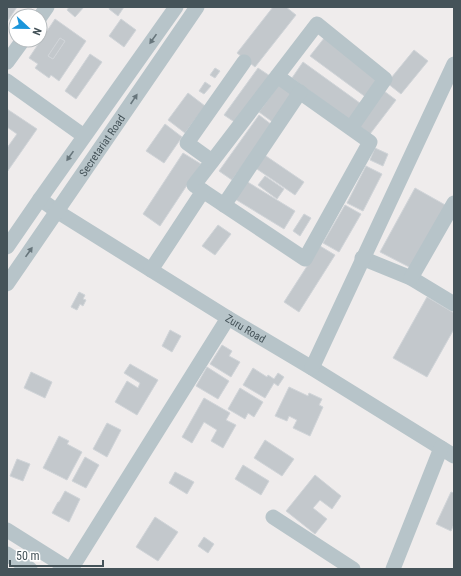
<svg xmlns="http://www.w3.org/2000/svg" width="461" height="576" font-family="'Roboto Condensed',sans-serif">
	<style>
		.building { fill: #c3c8cc; stroke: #d0d4d8; fill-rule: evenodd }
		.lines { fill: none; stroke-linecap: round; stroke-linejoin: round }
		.street { stroke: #b7c4c9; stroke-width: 15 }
		.oneway { fill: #67757b }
		.labels { text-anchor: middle; stroke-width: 4; stroke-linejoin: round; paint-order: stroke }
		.street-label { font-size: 11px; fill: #455359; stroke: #fff }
	</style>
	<rect width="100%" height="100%" fill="#efecec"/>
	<g class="building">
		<polygon points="7,7 17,7 7,22"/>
		<polygon points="69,7 84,7 75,17 67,10"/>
		<polygon points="110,7 124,7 118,16 109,9"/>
		<polygon points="273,7 286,7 296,15 255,67 237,53"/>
		<path d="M55,19L86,41L59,81L51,75L49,78L35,68L38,64L29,58ZM60,38L65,41L53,59L48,56Z"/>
		<polygon points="121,19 136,30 124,47 109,36"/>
		<polygon points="325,37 381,79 367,98 310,56"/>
		<polygon points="60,38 65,41 53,59 48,56"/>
		<polygon points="414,50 428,61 401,94 387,83"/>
		<polygon points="90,54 102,62 76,99 65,91"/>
		<polygon points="303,62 364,106 352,122 292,78"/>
		<polygon points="215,68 220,71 215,78 210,75"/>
		<polygon points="258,68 270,76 236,123 224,115"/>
		<polygon points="205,82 211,86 204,94 199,91"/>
		<polygon points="280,83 295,94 274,123 259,112"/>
		<polygon points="384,91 396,100 370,134 358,125"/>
		<polygon points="188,93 205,106 185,133 168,120"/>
		<polygon points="7,109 37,129 7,172 7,148 17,134 7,127"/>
		<polygon points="259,115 272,125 232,180 219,171"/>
		<polygon points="165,124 182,137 164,163 146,151"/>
		<polygon points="375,148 388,154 383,166 370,160"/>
		<polygon points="183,153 201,164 160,226 143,214"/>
		<polygon points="263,154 304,182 295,195 254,167"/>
		<polygon points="366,166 382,174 363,211 347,203"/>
		<polygon points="265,176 284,189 277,199 258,185"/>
		<polygon points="246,181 295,211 284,229 235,199"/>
		<polygon points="415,188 447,206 413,269 380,252"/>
		<polygon points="345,205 361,214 339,252 323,243"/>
		<polygon points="304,214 311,218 300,236 293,231"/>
		<polygon points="218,225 231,234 215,255 202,246"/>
		<polygon points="320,246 335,255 299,312 284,302"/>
		<polygon points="79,292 85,295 83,299 86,300 83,306 80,304 77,310 71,307"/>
		<polygon points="427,297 454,313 454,329 427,377 393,358"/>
		<polygon points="170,330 181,336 172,352 162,346"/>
		<polygon points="222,345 232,351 229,356 240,362 231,377 210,364"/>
		<polygon points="130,364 158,380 137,415 115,402 127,381 138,388 140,383 124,373"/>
		<polygon points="207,367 229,381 218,399 196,386"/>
		<polygon points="253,368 267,377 268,375 274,379 278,373 284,377 278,386 274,383 265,398 243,385"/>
		<polygon points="31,372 52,382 45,398 24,388"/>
		<polygon points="289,387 308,396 309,393 322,399 319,405 323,407 310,436 293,428 297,420 289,416 287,421 275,416"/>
		<polygon points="240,388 263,402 254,417 248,413 245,419 228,409"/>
		<polygon points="204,398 230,413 226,420 236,425 223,448 211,441 217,430 204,422 192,443 182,437"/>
		<polygon points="107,423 121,430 107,457 93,449"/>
		<polygon points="59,436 69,441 67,444 82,452 67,480 43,468"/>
		<polygon points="265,440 294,459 282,476 254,458"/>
		<polygon points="85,457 99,465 86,488 72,481"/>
		<polygon points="17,459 30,464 23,481 10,476"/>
		<polygon points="243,465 269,481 261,495 235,479"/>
		<polygon points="175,472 194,482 187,494 169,483"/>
		<polygon points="315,475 341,496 332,509 320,500 313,508 327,519 315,534 286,511"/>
		<polygon points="65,491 80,499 69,522 52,513 58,502 59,502"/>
		<polygon points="451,492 454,493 454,524 451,531 436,524"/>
		<polygon points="155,517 178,532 158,561 136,547"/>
		<polygon points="204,537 214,544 208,553 198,546"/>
	</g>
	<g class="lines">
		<g class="street">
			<polyline points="40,17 47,7"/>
			<polyline points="7,62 23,40"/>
			<polyline points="277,76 370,142 305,259 194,185 317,24 385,79 351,128"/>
			<polyline points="7,81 84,136"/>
			<polyline points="212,161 187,143 244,62"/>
			<path id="s1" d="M40,199L58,212L228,318L312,368L454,456"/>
			<polyline points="224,205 300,92"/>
			<polyline points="7,247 40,199 176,7"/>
			<polyline points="362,258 411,278 454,304"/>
			<polyline points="151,270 203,191"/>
			<polyline points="411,278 454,203"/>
			<path id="s2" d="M7,284L197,7"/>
			<polyline points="312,368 454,64"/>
			<polyline points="273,517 353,569"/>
			<polyline points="7,530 69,569"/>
			<polyline points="7,554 30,569"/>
			<polyline points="71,569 228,318"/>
			<polyline points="393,569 441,448"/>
		</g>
	</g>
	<defs><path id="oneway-solid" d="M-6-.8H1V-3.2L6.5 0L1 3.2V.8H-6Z"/></defs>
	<g class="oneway">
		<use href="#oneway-solid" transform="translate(153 39) rotate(125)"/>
		<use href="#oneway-solid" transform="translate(134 99) rotate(-56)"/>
		<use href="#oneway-solid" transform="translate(70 156) rotate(125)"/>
		<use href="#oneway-solid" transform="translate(29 252) rotate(-55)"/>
	</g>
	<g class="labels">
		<g class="street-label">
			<text dy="4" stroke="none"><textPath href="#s2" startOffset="168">Secretariat Road</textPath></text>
			<text dy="4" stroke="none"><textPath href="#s1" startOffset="243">Zuru Road</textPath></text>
		</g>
	</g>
	<rect width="461" height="576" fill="none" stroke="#455359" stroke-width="16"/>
	<g transform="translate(28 28) rotate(112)"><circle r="19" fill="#ffffff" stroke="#b5babd"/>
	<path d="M0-3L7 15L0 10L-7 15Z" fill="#1b95da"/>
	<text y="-6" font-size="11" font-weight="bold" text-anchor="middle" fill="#455359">N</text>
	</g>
	<path d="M10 560v6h93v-6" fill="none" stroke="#455359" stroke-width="2"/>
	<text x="16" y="560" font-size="12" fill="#455359" stroke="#ffffff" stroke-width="3" paint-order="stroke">50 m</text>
</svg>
